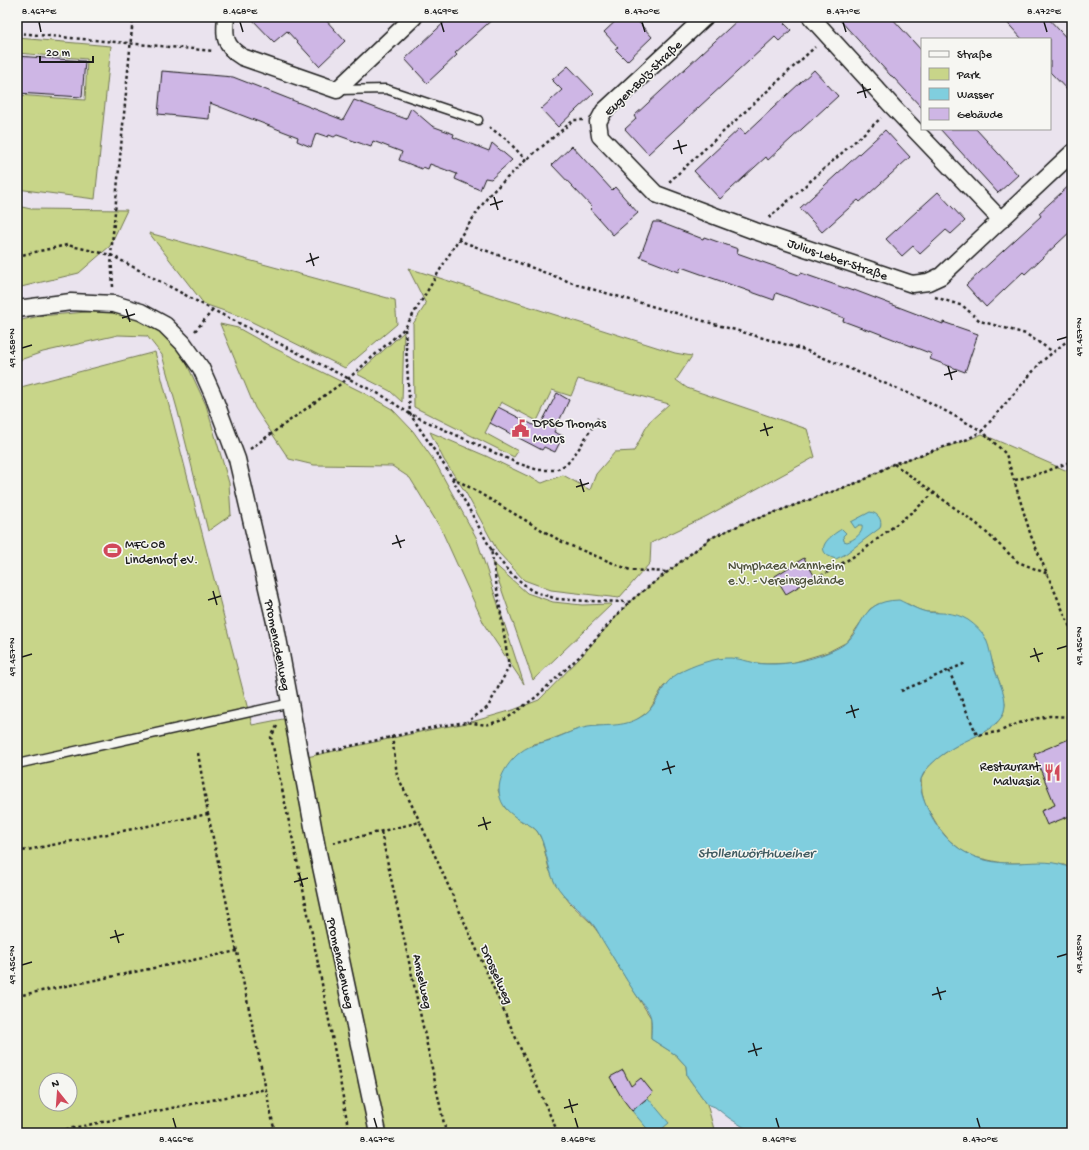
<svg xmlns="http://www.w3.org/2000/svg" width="1089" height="1150" font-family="'Gochi Hand',sans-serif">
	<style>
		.green { fill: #c8d589; stroke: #727852; fill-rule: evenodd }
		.water { fill: #80cede; stroke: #588790 }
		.building { fill: #ceb6e5; stroke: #1c1c1c }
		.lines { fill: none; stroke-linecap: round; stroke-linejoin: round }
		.lane-casing { stroke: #1c1c1c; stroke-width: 11 }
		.street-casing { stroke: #1c1c1c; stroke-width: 19 }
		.path { stroke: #1c1c1c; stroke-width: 2.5; stroke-dasharray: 3 3; stroke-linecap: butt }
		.lane { stroke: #f6f6f2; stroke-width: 8 }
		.street { stroke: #f6f6f2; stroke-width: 16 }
		.ticks { fill: none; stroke: #1c1c1c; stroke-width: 1.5 }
		.labels { text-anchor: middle; stroke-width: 3; stroke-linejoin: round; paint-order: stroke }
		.street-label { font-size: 13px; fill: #1c1c1c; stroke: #f6f6f2 }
		.poi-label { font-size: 13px; fill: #1c1c1c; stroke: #f6f6f2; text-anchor: start }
		.park-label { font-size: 13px; fill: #50543d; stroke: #f6f6f2 }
		.water-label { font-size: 14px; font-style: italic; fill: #3f5a60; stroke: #f6f6f2 }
		.neatline { fill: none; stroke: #1c1c1c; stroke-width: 1.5 }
		.ticks-label { font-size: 10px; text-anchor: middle; fill: #1c1c1c }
	</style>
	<rect width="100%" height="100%" fill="#eae3ee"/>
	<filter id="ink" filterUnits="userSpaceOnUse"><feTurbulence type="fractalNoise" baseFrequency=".025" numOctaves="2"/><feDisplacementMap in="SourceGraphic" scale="8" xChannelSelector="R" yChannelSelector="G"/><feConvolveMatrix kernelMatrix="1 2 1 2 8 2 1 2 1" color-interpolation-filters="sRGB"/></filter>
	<g filter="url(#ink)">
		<g class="green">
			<polygon points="17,38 111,46 95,199 17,189 17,95 85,100 87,59 17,53"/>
			<polygon points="17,206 31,209 127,210 110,246 79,273 17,288"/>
			<polygon points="149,233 395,300 397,324 345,368 242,317 204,304"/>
			<polygon points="408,268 675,353 692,356 676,380 687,388 807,429 815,457 707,516 651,543 650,563 619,598 551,590 524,580 498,552 466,493 444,460 430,432 486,456 542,483 563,475 590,490 596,474 615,452 634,451 649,422 669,404 578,379 571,396 552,390 537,421 501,402 485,433 518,451 514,457 414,407 413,324 426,304"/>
			<polygon points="98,311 135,315 165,331 179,347 206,405 229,483 231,515 208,531 178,412 162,355 147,336 118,335 43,352 17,361 17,321 40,316"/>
			<polygon points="220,324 238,328 270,346 362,392 392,409 413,431 435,462 476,537 524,684 485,626 441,529 410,478 392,466 314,465 289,459 255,408"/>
			<polygon points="404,332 402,402 390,391 357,374"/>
			<path d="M155,352L252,725L288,718L298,759L438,728L468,723L513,710L539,700L581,657L629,602L711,538L742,524L862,481L893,464L968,440L982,434L1072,473V869L1064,865L1050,863H1002L974,857L961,850L949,840L939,828L925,804L922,793L921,779L928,767L939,757L954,747L995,725L1003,715L1005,704L1003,693L990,655L937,612H926L917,609L908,604H878L870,609L847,642L828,652L792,663L766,664L719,659L693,667L679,673L663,687L649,711L632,723L610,727L598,726L576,730L544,742L533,744L498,790L505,808L521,821L530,825L537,831L542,840L549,869L555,883L570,903L591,923L600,935L620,969L651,1018V1039L676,1055L686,1066L687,1076L707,1104L715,1133H17V388ZM46,1080H70V1104H46Z"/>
			<polygon points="492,562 527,593 553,602 582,605 612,604 533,680"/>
		</g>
		<g class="water">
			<path d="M870,512C878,513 883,520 880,528L844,555L836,559C811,552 829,536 842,529L846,533L843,536L844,541L847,542C854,540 864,533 862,525H859L855,528L851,522Z"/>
			<path d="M899,600C908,604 917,610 927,612C942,614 953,611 968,620C975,625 982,631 986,639C990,648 991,659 994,668C998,680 1006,694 1005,706C1004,714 1001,719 995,724C986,733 968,739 956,746C945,752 925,766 921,779C917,796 937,829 949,840C968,859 993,864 1019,863C1037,862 1056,860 1072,869V1133H753L729,1118L715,1107L707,1104L687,1076L686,1066L676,1055L651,1039C651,1033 652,1026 651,1019C650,1010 640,1001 635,993C625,978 616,962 606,946C601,939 598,930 592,923C580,909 564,899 555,883C547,869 546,842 537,831C531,824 521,822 514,816C490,799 498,773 516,756C527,745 538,744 551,740C564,735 575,729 588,727C610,724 625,728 644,715C660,703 660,683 679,673C691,666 716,657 731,658C743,659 754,664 766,664C790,665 816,659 838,648C867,633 855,601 899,600Z"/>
			<polygon points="648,1098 669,1123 657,1133 651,1133 632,1111"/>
		</g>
		<g class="building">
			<polygon points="250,17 323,17 345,41 319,66 287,31 274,42"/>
			<polygon points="450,17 495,17 455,53 457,55 427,83 405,59"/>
			<polygon points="620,17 634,17 652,37 627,61 615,49 618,47 604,32"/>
			<polygon points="741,17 778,17 791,30 779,41 775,37 648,154 625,129 636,119 634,116"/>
			<polygon points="837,17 891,17 922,51 922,108 892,76 891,76"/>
			<polygon points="1002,17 1047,17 1072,44 1072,95 1050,72 1050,39 1022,39"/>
			<polygon points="17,56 85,61 82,97 17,93"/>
			<polygon points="568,66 594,93 558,127 541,109 562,90 552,80"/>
			<polygon points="814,70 838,96 768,160 766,157 720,199 694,171 740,128 745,134"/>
			<polygon points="162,71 233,77 343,120 354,100 406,119 411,108 432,126 454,134 453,137 489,151 492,143 512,160 491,179 485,178 480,190 455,179 457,174 430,164 428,169 423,167 422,169 399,160 402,152 373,141 371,147 337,135 334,137 329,135 328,137 316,133 311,147 297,141 298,137 210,103 209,119 158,114"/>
			<polygon points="940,129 976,129 1018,175 998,193"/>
			<polygon points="885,130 910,157 860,202 858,200 822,232 800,208"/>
			<polygon points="572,146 612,190 615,187 638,213 613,235 590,209 592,207 552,165"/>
			<polygon points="1072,183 1072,230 1025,274 1023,272 986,307 966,285 1041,216 1039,213"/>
			<polygon points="938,192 965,221 951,234 946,230 920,254 913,246 902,256 886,239"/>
			<polygon points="653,222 659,222 703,239 704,237 738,249 737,253 799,275 801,273 853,291 854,290 943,324 943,322 978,334 965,372 930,359 932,354 870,330 870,331 843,321 844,318 776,293 774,300 681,267 679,272 640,257"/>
			<polygon points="557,393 569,400 554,432 563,436 555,452 544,447 542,450 490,423 498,407 539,428"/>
			<polygon points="804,558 815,577 786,594 775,576"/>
			<polygon points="1069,739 1072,747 1072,815 1047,825 1041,811 1055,805 1034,754"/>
			<polygon points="623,1070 631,1086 641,1078 653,1093 632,1111 622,1098 610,1077"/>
		</g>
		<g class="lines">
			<defs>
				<g id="lane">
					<polyline points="338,90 386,89 478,120"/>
					<polyline points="17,764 291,703"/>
				</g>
				<g id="street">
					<path d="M226,17C224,36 224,46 242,57L337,90L414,17"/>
					<polyline points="705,17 604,111 598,122 600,136 656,194 755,231 912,284 928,282 941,276 1072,153"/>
					<polyline points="811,17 893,107 1001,220"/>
					<polyline points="17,309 71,302 114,304 141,312 165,325 183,343 201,368 213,395 237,459 275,622 317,848 378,1133"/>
				</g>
			</defs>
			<use href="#lane" class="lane-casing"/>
			<use href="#street" class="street-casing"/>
			<g class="path">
				<polyline points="17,33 214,51"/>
				<polyline points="489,127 506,139 526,160"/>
				<polyline points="669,182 815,47"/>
				<polyline points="769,218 881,118"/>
				<polyline points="458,240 578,285 805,350 927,401 982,431 1041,362 1072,337"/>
				<polyline points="17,256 67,245 111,255 213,310 383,396 410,414 517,463 538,470 556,470 567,464 578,450 598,418"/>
				<polyline points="113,287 111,255 133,17"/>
				<polyline points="935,297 963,306 980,321 1026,334 1052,351"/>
				<polyline points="405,329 410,414 448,471 491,549 509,667 488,707 467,722"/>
				<polyline points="195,331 213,310"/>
				<polyline points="250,449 349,378 405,328 458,240 489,195 526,160 574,120 583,120"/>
				<polyline points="894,464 977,524 1018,562 1048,574"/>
				<polyline points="452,477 564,543 630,570 667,572"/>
				<polyline points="1015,480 1045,472 1072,461"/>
				<polyline points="491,549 509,572 532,591 557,599 587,601 629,602 711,538 742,524 862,481 893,464 968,439 982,431 1006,454 1031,536 1072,632"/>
				<polyline points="821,576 861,552 917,508 934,493"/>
				<polyline points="949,671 977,735 998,732 1019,723 1034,719 1050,716 1072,717"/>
				<polyline points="901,691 966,663"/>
				<path d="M277,726L271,737C299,869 327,1000 349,1133"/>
				<polyline points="392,736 397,775 420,822"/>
				<polyline points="198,753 208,814 275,1133"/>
				<polyline points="316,754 439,726 467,722 486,725 506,719 536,697 580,656 629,602"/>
				<polyline points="381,832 446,1133"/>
				<polyline points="333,843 420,822 558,1133"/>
				<polyline points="17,852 208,814"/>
				<polyline points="17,996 237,951"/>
				<polyline points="48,1133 266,1089"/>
				<polyline points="718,1133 719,1132"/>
			</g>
			<use href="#lane" class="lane"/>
			<use href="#street" class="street"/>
		</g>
	</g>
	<path class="ticks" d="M39,22L41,32M240,22L243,32M441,22L444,32M642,22L645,32M843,22L846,32M1044,22L1047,32M862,84L866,98M857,93L871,89M678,140L682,154M673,149L687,145M494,197L498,210M490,205L503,201M310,253L314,266M306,262L319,257M126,309L130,322M122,318L135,314M1057,340L1067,337M22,348L32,345M948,366L952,380M944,375L957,371M764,423L768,436M760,431L773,427M580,479L584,492M576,487L589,483M396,535L401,548M392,544L405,540M213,591L217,605M208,600L221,596M1034,648L1039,662M1057,649L1067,646M22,657L32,654M1030,657L1043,653M851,705L855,718M846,713L859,709M667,761L671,774M662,770L675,766M483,817L487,830M478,826L491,822M299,873L303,887M294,882L308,878M115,930L119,943M110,938L124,934M1057,957L1067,954M22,965L32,962M937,987L941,1000M932,995L946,991M753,1043L757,1056M748,1052L762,1048M569,1099L573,1113M564,1108L578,1104M173,1118L176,1128M374,1118L377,1128M575,1118L578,1128M776,1118L779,1128M977,1118L980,1128"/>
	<defs>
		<symbol id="civic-bare" viewBox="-9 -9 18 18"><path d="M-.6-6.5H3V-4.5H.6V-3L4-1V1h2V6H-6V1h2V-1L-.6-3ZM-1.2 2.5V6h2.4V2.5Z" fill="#d1495b" stroke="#f6f6f2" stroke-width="2.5" paint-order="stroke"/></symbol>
		<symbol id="stadium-bare" viewBox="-9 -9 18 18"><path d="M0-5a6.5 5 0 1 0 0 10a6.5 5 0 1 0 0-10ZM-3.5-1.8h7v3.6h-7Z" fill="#d1495b" stroke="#f6f6f2" stroke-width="2.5" paint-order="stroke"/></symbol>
		<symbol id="restaurant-bare" viewBox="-9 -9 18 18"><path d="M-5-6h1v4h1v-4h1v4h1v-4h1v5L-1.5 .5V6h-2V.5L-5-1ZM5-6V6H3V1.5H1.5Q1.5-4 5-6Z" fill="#d1495b" stroke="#f6f6f2" stroke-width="2.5" paint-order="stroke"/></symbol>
	</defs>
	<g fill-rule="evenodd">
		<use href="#civic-bare" x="508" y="416" width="25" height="25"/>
		<use href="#stadium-bare" x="100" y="538" width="25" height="25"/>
		<use href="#restaurant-bare" x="1040" y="760" width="25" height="25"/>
	</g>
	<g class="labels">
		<g class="street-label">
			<text transform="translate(642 77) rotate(-44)" y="5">Eugen-Bolz-Straße</text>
			<text transform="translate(838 258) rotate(19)" y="5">Julius-Leber-Straße</text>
			<text transform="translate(279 645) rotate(79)" y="5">Promenadenweg</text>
			<text transform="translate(342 963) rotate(78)" y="5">Promenadenweg</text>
			<text transform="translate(498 974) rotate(66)" y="5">Drosselweg</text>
			<text transform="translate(424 981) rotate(78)" y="5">Amselweg</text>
		</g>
		<g class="poi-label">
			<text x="533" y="427">DPSG Thomas<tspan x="533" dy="15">Morus</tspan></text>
			<text x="125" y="548">MFC 08<tspan x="125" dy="15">Lindenhof eV.</tspan></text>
			<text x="1040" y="770" text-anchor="end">Restaurant<tspan x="1040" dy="15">Malvasia</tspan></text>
		</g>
		<g class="park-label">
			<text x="786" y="569">Nymphaea Mannheim<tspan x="786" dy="15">e.V. - Vereinsgelände</tspan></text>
		</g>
		<g class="water-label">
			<text x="756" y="857">Stollenwörthweiher</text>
		</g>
	</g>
	<rect width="1089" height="1150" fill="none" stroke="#f6f6f2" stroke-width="44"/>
	<rect x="921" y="38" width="130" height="92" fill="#f6f6f2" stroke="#9f9f9c"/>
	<rect x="929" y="51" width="20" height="6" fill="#f6f6f2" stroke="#9f9f9c"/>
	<text x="957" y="58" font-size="12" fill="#1c1c1c">Straße</text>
	<rect x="929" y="68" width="20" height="12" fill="#c8d589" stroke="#9f9f9c"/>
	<text x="957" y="78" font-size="12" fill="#1c1c1c">Park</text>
	<rect x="929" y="88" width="20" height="12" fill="#80cede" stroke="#9f9f9c"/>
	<text x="957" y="98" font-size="12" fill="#1c1c1c">Wasser</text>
	<rect x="929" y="108" width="20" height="12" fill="#ceb6e5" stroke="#9f9f9c"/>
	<text x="957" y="118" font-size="12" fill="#1c1c1c">Gebäude</text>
	<g transform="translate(58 1092) rotate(343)"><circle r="19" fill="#f6f6f2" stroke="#9f9f9c"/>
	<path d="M0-3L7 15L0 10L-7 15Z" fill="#d1495b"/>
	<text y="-6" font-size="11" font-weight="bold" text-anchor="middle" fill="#1c1c1c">N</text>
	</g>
	<path d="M40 56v6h53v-6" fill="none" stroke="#1c1c1c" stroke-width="2"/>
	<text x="46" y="56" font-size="12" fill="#1c1c1c" stroke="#f6f6f2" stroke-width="3" paint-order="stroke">20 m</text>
	<rect x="22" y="22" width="1045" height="1106" class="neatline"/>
	<g class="ticks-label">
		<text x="39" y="14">8.467°E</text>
		<text x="240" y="14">8.468°E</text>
		<text x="441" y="14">8.469°E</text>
		<text x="642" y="14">8.470°E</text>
		<text x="843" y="14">8.471°E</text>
		<text x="1044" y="14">8.472°E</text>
		<text transform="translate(1078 337) rotate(-90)" y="4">49.457°N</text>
		<text transform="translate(11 348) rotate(-90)" y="4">49.458°N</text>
		<text transform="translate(1078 646) rotate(-90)" y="4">49.456°N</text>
		<text transform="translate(11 657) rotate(-90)" y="4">49.457°N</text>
		<text transform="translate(1078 954) rotate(-90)" y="4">49.455°N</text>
		<text transform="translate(11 965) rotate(-90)" y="4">49.456°N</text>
		<text x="176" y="1142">8.466°E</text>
		<text x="377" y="1142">8.467°E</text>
		<text x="578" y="1142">8.468°E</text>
		<text x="779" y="1142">8.469°E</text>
		<text x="980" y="1142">8.470°E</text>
	</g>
</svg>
